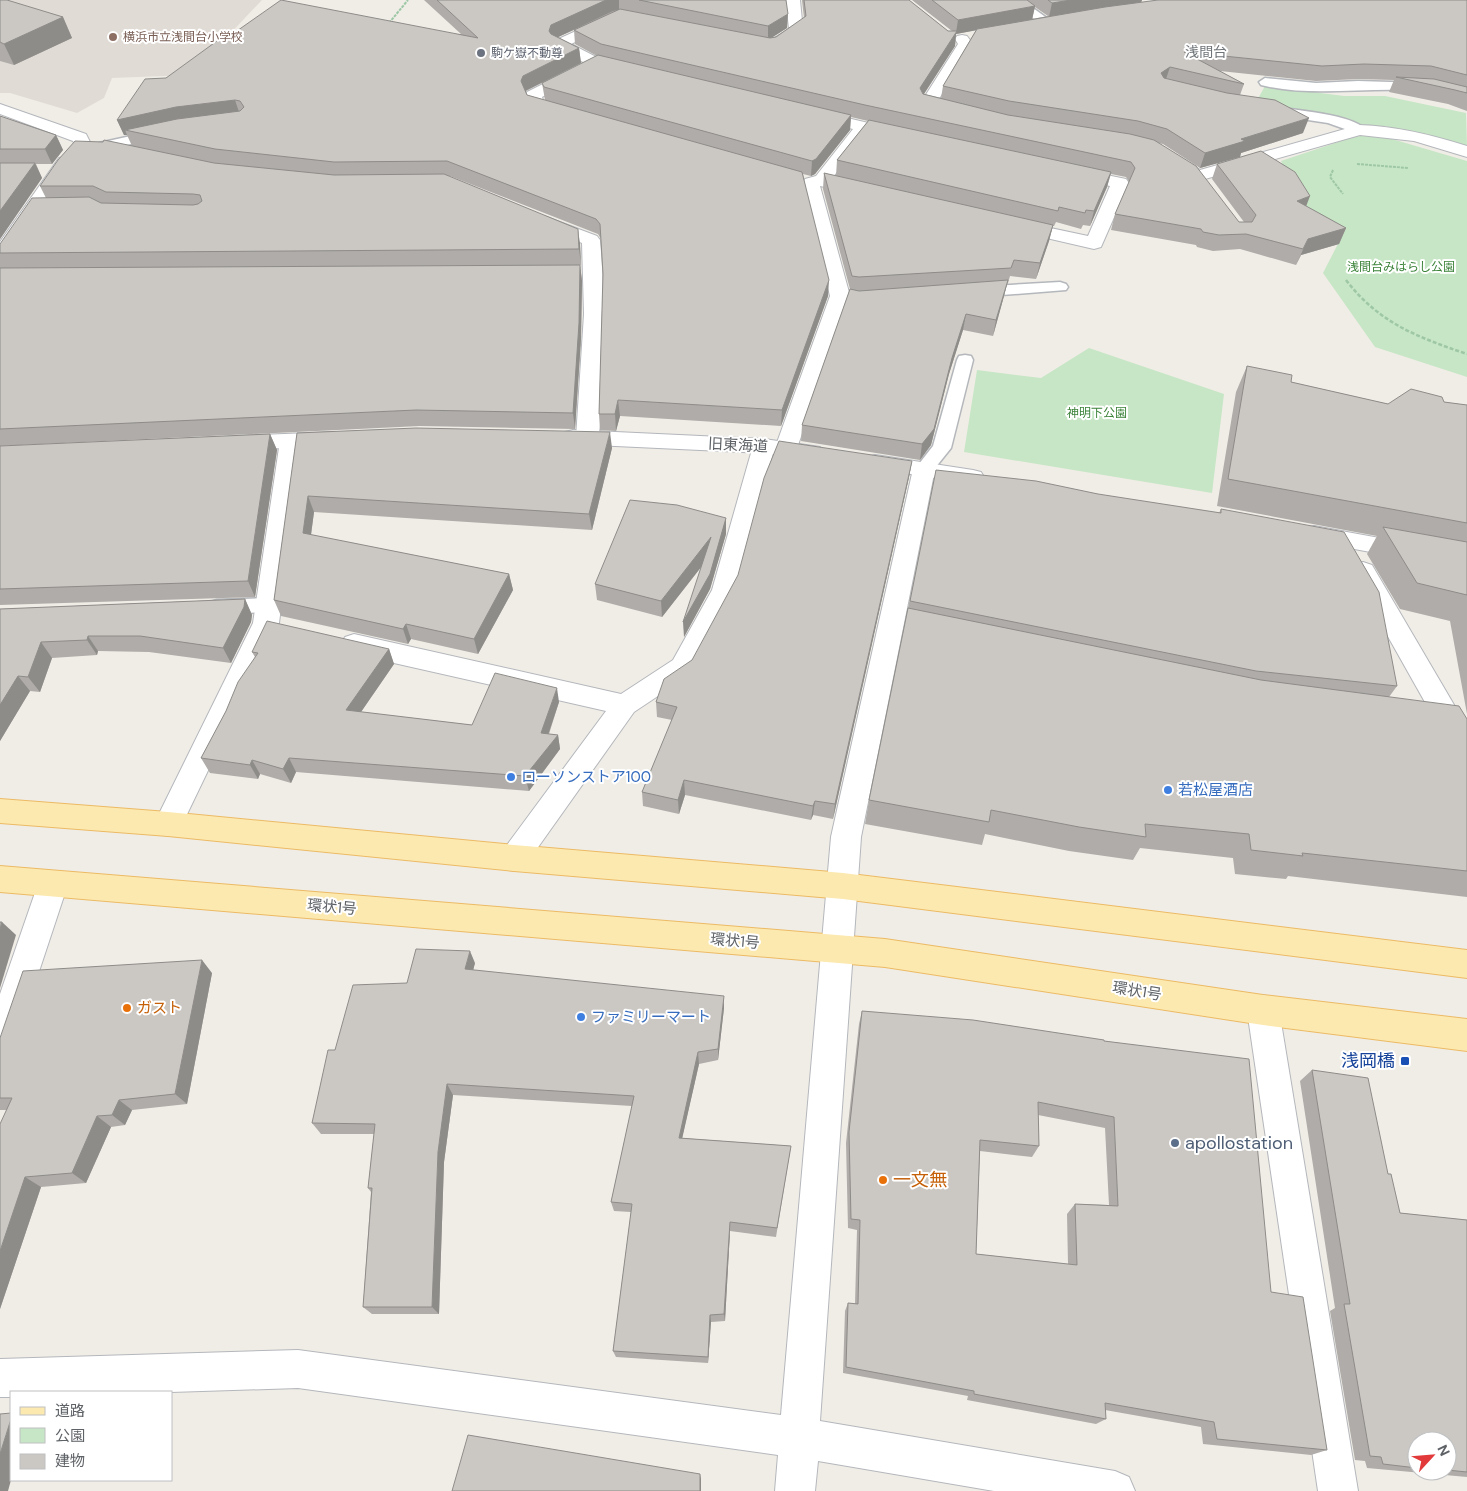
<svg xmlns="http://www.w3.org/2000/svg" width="1467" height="1491" font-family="'DM Sans','Noto Sans JP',sans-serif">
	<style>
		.education { fill: #e0dcd5 }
		.green { fill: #c7e6c5 }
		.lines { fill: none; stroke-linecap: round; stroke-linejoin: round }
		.lane-casing { stroke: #b4b7bb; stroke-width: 3 }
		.street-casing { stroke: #b4b7bb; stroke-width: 2 }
		.secondary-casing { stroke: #b3b6bb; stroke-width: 2 }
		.primary-casing { stroke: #ecba64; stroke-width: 2 }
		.path-far1 { stroke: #9ec7a6; stroke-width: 2; stroke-dasharray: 3 1; stroke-linecap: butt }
		.path { stroke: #9ec7a6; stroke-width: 2.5; stroke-dasharray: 4 2; stroke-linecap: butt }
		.lane { fill: #fff; fill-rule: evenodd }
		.street { fill: #fff; fill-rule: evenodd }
		.secondary { fill: #fff; fill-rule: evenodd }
		.primary { fill: #fce9b0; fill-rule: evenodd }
		.wall { fill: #afaca9; fill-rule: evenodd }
		.shaded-wall { fill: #8e8c89 }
		.building { fill: #cbc8c4; stroke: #8e8c89; fill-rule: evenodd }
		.education-dot { fill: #8d6e63; stroke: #fff; stroke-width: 2 }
		.worship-dot { fill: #6b7280; stroke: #fff; stroke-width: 2 }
		.shop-dot { fill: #3f7fe0; stroke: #fff; stroke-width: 2 }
		.food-dot { fill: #e8710a; stroke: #fff; stroke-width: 2 }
		.transit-dot { fill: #1a4fb4; stroke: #fff; stroke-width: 2 }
		.service-dot { fill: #5c6f8a; stroke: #fff; stroke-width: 2 }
		.labels { text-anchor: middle; stroke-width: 4; stroke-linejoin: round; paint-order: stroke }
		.far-education-label { font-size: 12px; fill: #785e54; stroke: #fff; text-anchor: start }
		.far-worship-label { font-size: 12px; fill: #5b616d; stroke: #fff; text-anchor: start }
		.far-park-label { font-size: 12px; fill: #3b8339; stroke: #fff }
		.far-neighbourhood-label { font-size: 14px; fill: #6f7478; stroke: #fff }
		.street-label { font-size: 15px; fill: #5e6266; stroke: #fff }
		.shop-label { font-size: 15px; fill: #366cbe; stroke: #fff; text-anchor: start }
		.food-label { font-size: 15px; fill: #c56008; stroke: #fff; text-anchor: start }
		.near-transit-label { font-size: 18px; fill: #164399; stroke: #fff; text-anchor: end }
		.near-service-label { font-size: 18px; fill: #4e5e75; stroke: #fff; text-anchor: start }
		.near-food-label { font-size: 18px; fill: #c56008; stroke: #fff; text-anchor: start }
	</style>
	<rect width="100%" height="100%" fill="#f0ede7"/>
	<polygon class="education" points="0,0 262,0 191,75 112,78 104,98 77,113 10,93 0,93"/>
	<g class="green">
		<polygon points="1265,86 1344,96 1385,96 1466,113 1467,147 1424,134 1401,132 1386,126 1365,127 1352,120 1256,102"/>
		<polygon points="1375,134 1467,161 1467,377 1375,347 1323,273 1341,238 1312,224 1281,161 1353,137"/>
		<polygon points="1089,348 1224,394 1212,493 964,452 977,370 1041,378"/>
	</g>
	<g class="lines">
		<defs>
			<g id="lane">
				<polygon points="1008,0 1022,0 1055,24 1049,28 1045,27"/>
				<path d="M1265,78L1316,83L1358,81L1424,83L1467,94V102C1452,98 1437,92 1422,91C1369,86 1313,98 1261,85L1259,82Z"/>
				<path d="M1273,107C1294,110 1353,114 1366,130L1359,134L1328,123L1268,114L1266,111L1268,108Z"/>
				<polygon points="158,130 163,131 165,134 163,137 104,150 97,146 99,143"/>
				<polygon points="1060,282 1066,284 1068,287 1066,290 976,297 970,295 968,292 970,289 976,287"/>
				<polygon points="965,355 971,356 973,360 951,448 931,473 924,475 917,473 915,469 933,446 957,360 959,356"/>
				<polygon points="269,598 276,600 279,605 276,610 269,612 217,614 210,612 207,607 210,602 217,600"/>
			</g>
			<g id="street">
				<polygon points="786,0 800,0 803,31 776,49 766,49 764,46 766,43 789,29"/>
				<polygon points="607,17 612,18 614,21 612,24 571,44 602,60 605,63 602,66 542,97 544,103 568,110 570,113 568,116 562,118 531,109 525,95 527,92 585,63 554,47 552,44 554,41"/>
				<polygon points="962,35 967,36 973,44 937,102 962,108 964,111 962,114 956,116 922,107 920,104 958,44 955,39 957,36"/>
				<polygon points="813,110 907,132 909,136 907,140 901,141 867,133 833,177 866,185 869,189 866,193 860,194 820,186 850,296 797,448 794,453 786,455 778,453 775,448 830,296 802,183 805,179 816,176 853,129 807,118 805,115 807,112"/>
				<path d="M1359,125C1396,126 1432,135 1467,146V157L1414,141L1360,135L1198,181L1192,180L1164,163L1162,159L1164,155H1176L1200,170Z"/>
				<polygon points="65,157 71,158 73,162 7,259 0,261 0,242 59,158"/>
				<polygon points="1072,168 1126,179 1129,183 1101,247 1094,249 1007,229 1004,225 1007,221 1013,220 1088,236 1110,186 1066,177 1063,173 1066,169"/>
				<path d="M544,216L597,236L600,240C605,294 604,348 600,402C600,414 602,432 595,443L587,445L579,443L576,438L584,314L582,243L538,225L535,221L538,217Z"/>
				<polygon points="291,434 299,436 302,441 279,623 178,833 168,836 158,833 154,824 253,623 280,441 283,436"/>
				<polygon points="764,439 772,441 775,446 736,590 691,674 634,712 524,867 514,871 504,867 499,858 504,849 606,711 354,654 345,651 341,644 345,637 354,634 621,694 673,660 712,590 753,446 756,441"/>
				<polygon points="924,462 932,464 935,469 861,837 820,1421 1115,1471 1129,1477 1135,1491 994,1491 818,1461 815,1491 775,1491 778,1455 298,1388 171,1392 11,1392 11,1397 0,1397 0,1359 298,1350 781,1415 831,837 913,469 916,464"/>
				<polygon points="1363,562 1372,565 1467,727 1467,762 1457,759 1351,571 1354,565"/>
				<polygon points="53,871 64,875 68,884 16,1041 12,1052 0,1057 0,994 38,884 42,875"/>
				<polygon points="1263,995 1274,999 1279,1010 1358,1491 1318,1491 1247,1010 1252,999"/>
			</g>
			<g id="secondary">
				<polygon points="0,104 86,134 90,142 88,146 76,146 73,141 0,114"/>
				<polygon points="573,430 764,439 820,447 823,452 820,457 812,459 764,453 573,444 565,442 562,437 565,432"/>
				<polygon points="333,432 341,434 344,439 341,444 333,446 236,450 228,448 225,443 228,438 236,436"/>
				<polygon points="875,455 973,470 981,472 984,477 981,482 973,484 867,467 864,462 867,457"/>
				<polygon points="1314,526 1467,554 1467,570 1306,540 1302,534 1306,528"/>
			</g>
			<g id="primary">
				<polygon points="0,799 168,812 514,845 843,873 1467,950 1467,978 843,899 514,871 168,836 0,823"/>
				<polygon points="0,866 885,939 1263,995 1467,1019 1467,1051 1263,1025 885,967 0,892"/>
			</g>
		</defs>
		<use href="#lane" class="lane-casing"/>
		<use href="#street" class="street-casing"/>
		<use href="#secondary" class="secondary-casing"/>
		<use href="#primary" class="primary-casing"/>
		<g class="path-far1">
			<polyline points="389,23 408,0"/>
			<polyline points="1357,164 1408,168"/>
			<polyline points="1333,170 1330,177 1343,194"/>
		</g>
		<path class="path" d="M1346,280C1379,323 1417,337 1467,354"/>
		<use href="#lane" class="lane"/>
		<use href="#street" class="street"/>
		<use href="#secondary" class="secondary"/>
		<use href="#primary" class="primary"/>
	</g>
	<g class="wall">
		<polygon points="0,0 63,17 72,38 14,65 0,61"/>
		<path d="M424,0H786L787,28L771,38L776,37L804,18L802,0H909L948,31H952L912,0H1142L1141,2L1467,0V111L1448,104L1389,92L1394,80L1358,79L1316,81L1220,71L1244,84L1240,95L1303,133L1241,153L1240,157L1200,168L1163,144L1158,143L1239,222H1244L1212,179L1217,164L1306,206L1346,228L1339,244L1301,255L1296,265L1240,249L1213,251L1197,247L1196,245L1111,230L1115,214L1129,182L1126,177L1111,174L1107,187L1090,226L1083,225L1081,229L1056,222L1054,226H1053L1049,241L1036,279L1010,276L1008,283L1007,284L1004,296L993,336L963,330L949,374L931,445L920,460L801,441L802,425L850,289L823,189L824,173L836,176L837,160L868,121L851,117L850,130L815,174L811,176L803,174L828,296L781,426L620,416L616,431L600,430L599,414L603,274L601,239L598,234L450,176H448L580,244L581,265H580L582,281L581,339L575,429L420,426L0,446V244L46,198L40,186L132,146L127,135H124L117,120L166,78L224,40L461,34ZM1035,7L1048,16L1032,19ZM574,30L575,44L597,56L542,83L545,100L527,95L526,91L581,63L579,48L558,37ZM976,30L943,86L941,98L924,94L955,46L956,34Z"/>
		<polygon points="0,116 56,135 63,150 52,164 36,164 42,178 0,239"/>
		<polygon points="1247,366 1291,382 1388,404 1444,402 1467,405 1467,714 1450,621 1400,609 1367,554 1377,536 1217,506 1236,392"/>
		<polygon points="297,433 612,448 592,530 314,512 311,535 509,574 513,590 478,654 411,639 408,644 281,616 274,600"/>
		<polygon points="270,434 277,450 255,597 0,605 0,446"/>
		<polygon points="912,461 909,477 833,819 813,815 811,820 685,795 679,814 643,806 642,792 672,720 657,717 656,702 692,660"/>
		<polygon points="936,470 1219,513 1221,509 1397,686 1389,697 1467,719 1467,897 1288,876 1286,879 1235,874 1233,858 1140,848 1133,860 1069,851 985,834 982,845 865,824 869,800"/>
		<polygon points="726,534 710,589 684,637 702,566 662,617 597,600 595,584"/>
		<polygon points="245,599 252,615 251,622 231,663 149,652 98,651 97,655 52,658 40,692 30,691 0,741 0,609"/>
		<polygon points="389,649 394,664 361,712 472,725 559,702 549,734 558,735 560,749 529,791 296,772 291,783 260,774 258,779 210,773 201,758 255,657 252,652"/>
		<polygon points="475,963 473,970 724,1008 718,1060 699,1064 682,1138 791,1146 776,1237 730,1231 725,1321 711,1322 708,1363 616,1357 613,1351 631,1212 614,1211 611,1202 632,1106 453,1095 444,1162 439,1314 372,1314 363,1307 371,1192 368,1188 374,1134 321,1134 312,1123 335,1050 407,983"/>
		<polygon points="212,973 187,1104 132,1110 125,1125 111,1127 86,1183 41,1187 0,1309 7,1110 0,1110 0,1038"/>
		<path d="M862,1011L1104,1041L1271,1292L1327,1450L1311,1455L1203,1444L1201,1427L1105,1410L1106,1419L1096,1424L967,1400L968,1396L843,1373L845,1311L848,1303L855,1304L857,1230L848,1228L846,1143L859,1024ZM1038,1115L1105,1128L1109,1205L1075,1204L1067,1214L1068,1264L976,1254L980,1151L1032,1157L1039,1146Z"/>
		<path d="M1312,1070L1388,1174L1400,1213L1467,1220V1477L1367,1468L1365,1461L1355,1460L1330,1311L1335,1308L1300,1081ZM1417,1441H1447V1471H1417Z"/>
	</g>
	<g class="shaded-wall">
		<polygon points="606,0 619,0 619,10 613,11 552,40 549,31 551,25"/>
		<polygon points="1071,0 1142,0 1141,3 1049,17 1052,3"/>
		<polygon points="1035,6 1032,20 956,34 955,46 918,103 920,88 956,33 958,20"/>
		<polygon points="788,14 787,28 768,40 768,26"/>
		<polygon points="63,17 72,38 14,65 4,44"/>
		<polygon points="579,48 581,63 525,91 521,81 523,76"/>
		<polygon points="1170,67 1165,82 1161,73"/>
		<polygon points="235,100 240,115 125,130 127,135 124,135 117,120 176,107"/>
		<polygon points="851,115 850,130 815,174 811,176 812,161"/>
		<polygon points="1309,118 1303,133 1241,153 1240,157 1200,168 1205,153 1241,139"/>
		<polygon points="56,135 63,150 52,164 45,149"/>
		<polygon points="35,163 42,178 0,239 0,211"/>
		<polygon points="1111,172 1107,187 1090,226 1094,211"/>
		<polygon points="1310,196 1304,212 1297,201"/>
		<polygon points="1053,225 1049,241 1036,279 1040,263"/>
		<polygon points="1346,228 1339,244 1301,255 1296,265 1308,239"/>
		<polygon points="578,229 580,244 581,265 579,249"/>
		<polygon points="580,265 582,281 581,339 575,429 573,413"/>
		<polygon points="829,280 828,296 781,426 782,410"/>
		<polygon points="1008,280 1004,296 993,336 996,320"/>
		<polygon points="966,314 963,330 949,374 931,445 920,460 922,444"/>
		<polygon points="618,400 620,416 616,431 615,414"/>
		<polygon points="610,432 612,448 592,530 589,514"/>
		<polygon points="270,434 277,450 255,597 248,581"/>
		<polygon points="912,461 909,477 833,819 835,804"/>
		<polygon points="308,496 314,512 309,549 303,533"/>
		<polygon points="726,518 726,534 710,589 684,637 683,622"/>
		<polygon points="711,537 712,553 662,617 661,601"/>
		<polygon points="509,574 513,590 478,654 474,639"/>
		<polygon points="245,599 252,615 251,622 231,663 223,648"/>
		<polygon points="406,624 411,639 408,644 403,629"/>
		<polygon points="88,636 98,651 97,655 87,640"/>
		<polygon points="41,642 52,658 40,692 28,677"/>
		<polygon points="389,649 394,664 352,725 346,710"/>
		<polygon points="18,676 30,691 0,741 0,705"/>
		<polygon points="557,688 559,702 544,747 541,733"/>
		<polygon points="558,735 560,749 529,791 525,776"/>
		<polygon points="289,758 296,772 291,783 283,769"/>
		<polygon points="252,760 260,774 258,779 250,765"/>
		<polygon points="684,780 685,795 679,814 678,800"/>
		<polygon points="815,801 813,815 811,820 813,806"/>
		<polygon points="2,922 16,935 0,988 0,929"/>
		<polygon points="470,951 475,963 470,982 465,969"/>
		<polygon points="202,960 212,973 187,1104 175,1094"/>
		<polygon points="724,996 724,1008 718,1060 718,1049"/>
		<polygon points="698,1052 699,1064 680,1148 679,1138"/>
		<polygon points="447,1084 453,1095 444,1162 439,1314 432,1307 438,1152"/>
		<polygon points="119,1100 132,1110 125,1125 112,1115"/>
		<polygon points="97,1116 111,1127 86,1183 72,1173"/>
		<polygon points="25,1177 41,1187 0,1309 0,1251"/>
		<polygon points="730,1222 730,1231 725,1321 724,1314"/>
		<polygon points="710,1315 711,1322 708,1363 708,1357"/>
		<polygon points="11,1419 11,1480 8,1491 0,1491 0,1454"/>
		<polygon points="700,1474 701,1479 701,1491 700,1491"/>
	</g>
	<g class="building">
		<polygon points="0,0 7,0 63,17 4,44 0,42"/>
		<polygon points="281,0 478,38 437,0 606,0 551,25 549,31 551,34 579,48 523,76 521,81 527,95 802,172 829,280 782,410 618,400 615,414 599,414 603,274 600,224 596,219 447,161 334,162 215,149 125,130 177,119 240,111 244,107 240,101 235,100 176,107 117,120 145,79 166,78 221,38 224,40"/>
		<polygon points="639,0 786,0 788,14 768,26"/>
		<polygon points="804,0 909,0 948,31 957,31 920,88 923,94 1008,115 1130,134 1154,140 1196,166 1239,222 1252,222 1256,215 1217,164 1261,151 1295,172 1310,196 1297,201 1346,228 1308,239 1303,249 1246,234 1219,235 1203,232 1201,229 1115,214 1135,168 1131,162 865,105 601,44 574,30 620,9 770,38 776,37 806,16"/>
		<polygon points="932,0 1027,0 1035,6 958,20"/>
		<polygon points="1048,0 1071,0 1052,3"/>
		<polygon points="1158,0 1467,0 1467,75 1431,66 1364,64 1322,66 1184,52 1244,84 1170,67 1161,73 1164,78 1227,93 1275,100 1309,118 1241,139 1245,141 1205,153 1167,129 1138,121 1009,101 943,86 977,29 1105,7"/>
		<polygon points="598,55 851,115 816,159 812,161 544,87 542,83"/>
		<polygon points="1396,77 1434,79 1467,87 1467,93 1455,90"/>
		<polygon points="0,116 56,135 45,149 0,149"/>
		<polygon points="869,120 1111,172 1094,211 1086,210 1085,213 1059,207 1058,211 837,160"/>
		<polygon points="104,140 214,163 334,175 444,174 578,229 579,249 0,253 0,244 32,198 89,197 101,203 193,205 198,204 202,201 200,195 193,194 106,192 93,186 40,186 58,160 75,141 103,142"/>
		<polygon points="0,163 35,163 0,211"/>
		<polygon points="824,173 1053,225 1040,263 1014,260 1011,268 859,277 852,276"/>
		<polygon points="580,265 579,323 573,413 416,410 0,429 0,268"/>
		<polygon points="1008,280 996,320 966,314 952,358 934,429 922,444 802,425 850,289 859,291"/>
		<polygon points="1247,366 1292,375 1291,382 1388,404 1411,389 1442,397 1444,402 1467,405 1467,523 1228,479"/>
		<polygon points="416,428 610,432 589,514 308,496 303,533 509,574 474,639 406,624 403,629 274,600 297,433"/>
		<polygon points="270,434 248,581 0,589 0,446"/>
		<polygon points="779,441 912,461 835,804 815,801 813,806 684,780 678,800 642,792 677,707 656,702 664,679 692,660 738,575 764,478"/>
		<polygon points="936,470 1036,481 1098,494 1221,513 1221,509 1344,532 1379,592 1397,686 1256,671 910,601"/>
		<polygon points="630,500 677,505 726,518 710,574 683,622 711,537 661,601 595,584"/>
		<polygon points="1383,527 1467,542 1467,595 1417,583"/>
		<polygon points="245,599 244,607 223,648 140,636 88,636 87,640 41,642 28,677 18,676 0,705 0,609"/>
		<polygon points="908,608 1261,680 1459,706 1467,719 1467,871 1302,853 1303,856 1251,850 1249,834 1145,824 1146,837 1079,827 991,810 989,822 869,800"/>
		<polygon points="267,621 389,649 346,710 472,725 495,673 557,688 541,733 558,735 525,776 289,758 283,769 252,760 250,765 201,758 226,711 238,682 258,653 252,652"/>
		<polygon points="0,922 2,922 0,929"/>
		<polygon points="416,949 470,951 465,969 724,996 718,1049 698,1052 679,1138 791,1146 777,1228 730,1222 724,1314 710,1315 708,1357 613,1351 632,1204 611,1202 634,1096 447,1084 438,1152 432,1307 363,1307 372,1188 368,1188 375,1124 312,1123 328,1050 335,1050 353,985 407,983"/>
		<polygon points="202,960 175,1094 119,1100 112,1115 97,1116 72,1173 25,1177 0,1251 0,1124 12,1098 0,1098 0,1038 23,971"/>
		<path d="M862,1011L973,1020L1104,1040V1041L1249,1059L1271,1292L1303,1297L1327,1450L1217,1439L1214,1422L1105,1403L1106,1419L974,1394V1391L846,1367L848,1303L858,1304L860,1220L851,1219L849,1132ZM1038,1102L1114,1117L1118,1206L1075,1204L1077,1265L976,1254L980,1140L1039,1146Z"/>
		<polygon points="1312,1070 1368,1078 1388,1174 1391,1174 1400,1213 1467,1220 1467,1472 1447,1470 1447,1441 1417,1441 1417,1468 1383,1464 1381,1457 1370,1456 1344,1304 1350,1304"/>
		<polygon points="11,1413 11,1419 0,1454 0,1414"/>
		<polygon points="468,1435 700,1474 700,1491 452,1491"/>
	</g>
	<circle class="education-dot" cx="113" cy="37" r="5"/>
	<circle class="worship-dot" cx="481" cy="53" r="5"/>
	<g class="shop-dot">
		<circle cx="511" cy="777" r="5"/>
		<circle cx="1168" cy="790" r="5"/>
		<circle cx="581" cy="1017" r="5"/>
	</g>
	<g class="food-dot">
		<circle cx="127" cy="1008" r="5"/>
		<circle cx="883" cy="1180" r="5"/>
	</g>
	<rect class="transit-dot" x="1400" y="1056" width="10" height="10" rx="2.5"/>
	<circle class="service-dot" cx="1175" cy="1143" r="5"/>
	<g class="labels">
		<g class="far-education-label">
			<text x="123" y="41">横浜市立浅間台小学校</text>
		</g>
		<g class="far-worship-label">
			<text x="491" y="57">駒ケ嶽不動尊</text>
		</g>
		<g class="far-park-label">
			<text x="1401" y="271">浅間台みはらし公園</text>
			<text x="1097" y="417">神明下公園</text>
		</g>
		<g class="far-neighbourhood-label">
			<text x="1206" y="57">浅間台</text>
		</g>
		<g class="street-label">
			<text transform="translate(738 445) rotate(3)" y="5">旧東海道</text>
			<text transform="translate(332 907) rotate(5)" y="5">環状1号</text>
			<text transform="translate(735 941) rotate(5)" y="5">環状1号</text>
			<text transform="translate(1137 991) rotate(9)" y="5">環状1号</text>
		</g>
		<g class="shop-label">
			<text x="521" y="782">ローソンストア100</text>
			<text x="1178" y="795">若松屋酒店</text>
			<text x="591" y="1022">ファミリーマート</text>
		</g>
		<g class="food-label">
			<text x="137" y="1013">ガスト</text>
		</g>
		<g class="near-transit-label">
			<text x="1395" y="1067">浅岡橋</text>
		</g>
		<g class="near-service-label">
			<text x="1185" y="1149">apollostation</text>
		</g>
		<g class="near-food-label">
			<text x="893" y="1186">一文無</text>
		</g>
	</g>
	<rect x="10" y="1391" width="162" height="90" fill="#ffffff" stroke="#bfc0c2"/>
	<rect x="20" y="1407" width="25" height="8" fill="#fce9b0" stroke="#bfc0c2"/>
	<text x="55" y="1416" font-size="15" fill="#5e6266">道路</text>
	<rect x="20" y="1428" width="25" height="15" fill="#c7e6c5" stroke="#bfc0c2"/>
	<text x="55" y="1441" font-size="15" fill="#5e6266">公園</text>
	<rect x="20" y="1454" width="25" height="15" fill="#cbc8c4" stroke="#bfc0c2"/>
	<text x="55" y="1466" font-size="15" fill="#5e6266">建物</text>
	<g transform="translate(1432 1456) rotate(64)"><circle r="24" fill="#ffffff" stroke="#bfc0c2"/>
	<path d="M0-4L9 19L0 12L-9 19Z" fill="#e23a3b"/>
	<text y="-8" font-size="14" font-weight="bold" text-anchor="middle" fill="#5e6266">N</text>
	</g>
</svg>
